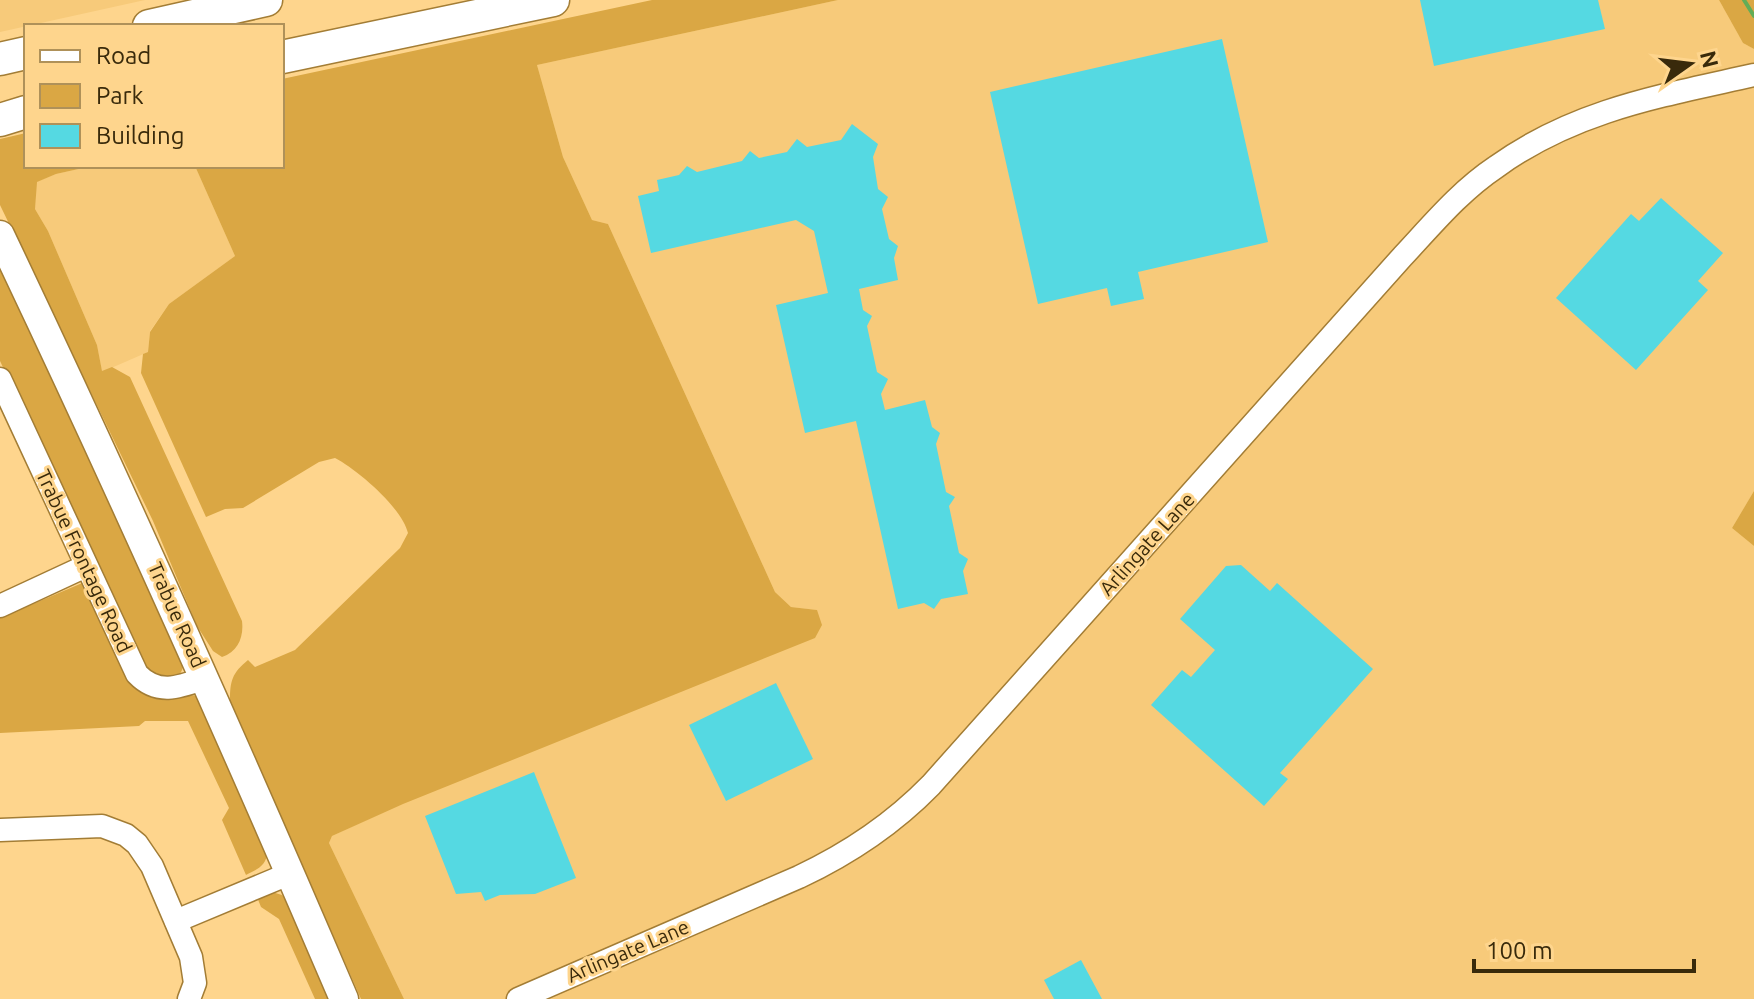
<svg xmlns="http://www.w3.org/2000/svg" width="1754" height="999" font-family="Ubuntu,sans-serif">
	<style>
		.built { fill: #f7ca7a }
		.green { fill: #daa744 }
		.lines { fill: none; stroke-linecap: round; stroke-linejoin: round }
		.stream { stroke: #62ad57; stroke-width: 4 }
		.building { fill: #55d9e2 }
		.minor-casing { stroke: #a37d35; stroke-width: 25 }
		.major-casing { stroke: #a37d35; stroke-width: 31 }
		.highway-casing { stroke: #a37d35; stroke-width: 35 }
		.minor { stroke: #fff; stroke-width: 22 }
		.major { stroke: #fff; stroke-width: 28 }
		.highway { stroke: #fff; stroke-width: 32 }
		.labels { text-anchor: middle; stroke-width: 6; stroke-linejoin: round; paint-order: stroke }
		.street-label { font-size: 20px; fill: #392a0b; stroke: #fed58d }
	</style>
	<rect width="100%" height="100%" fill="#fed58d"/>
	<g class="built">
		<polygon points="0,0 145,0 0,32"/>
		<polygon points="838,0 1719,0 1743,43 1754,49 1754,491 1732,528 1754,546 1754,999 404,999 329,843 332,836 817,610 791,607 775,592 608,224 592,220 563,157 537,65"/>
		<polygon points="92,166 195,166 235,256 169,304 150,331 148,352 102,372 97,345 48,231 35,209 36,182 56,174"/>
	</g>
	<g class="green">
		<path d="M652,0H838L537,65L563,157L592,220L608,224L775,592L791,607L817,610L822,625L815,638L403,804L332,836L329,843L404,999H361L230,701C230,681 232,673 248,660L255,667L295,650L400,548L408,533C402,508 358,470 335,458L319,462L243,508L225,509L206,517L141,373L143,354L148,352L150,332L169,304L235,256L195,166H282V79Z"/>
		<polygon points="1719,0 1754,0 1754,49 1743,43"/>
		<path d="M26,133V166H92L56,174L37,182L35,209L48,231L97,345L102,371L112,367L130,377L242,621C244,637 238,652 222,657L213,651L197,626L153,521L0,205V139Z"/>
		<path d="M0,267L184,657C183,671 182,675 169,681L147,673L0,361Z"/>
		<polygon points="1754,491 1754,546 1732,528"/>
		<path d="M87,581L138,688C155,706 177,693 200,696L268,851C266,866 258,869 246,875L222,820L229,808L188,721H145L139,726L0,733V618Z"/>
		<polygon points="272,892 282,895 290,904 332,999 315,999 279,919 261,907 257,897"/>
	</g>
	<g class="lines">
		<polyline class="stream" points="1744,0 1754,16"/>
	</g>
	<g class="building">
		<polygon points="1420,0 1598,0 1605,29 1434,66"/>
		<polygon points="1222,39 1268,242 1138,272 1144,299 1111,306 1107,288 1038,304 990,92"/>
		<polygon points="852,124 878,144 873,157 878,189 888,197 882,209 889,239 898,246 894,258 898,280 859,289 863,310 872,316 867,326 877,372 888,379 881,394 885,410 925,400 932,427 940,433 936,444 946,492 955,497 949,506 959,553 968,559 963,571 968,594 941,599 934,609 924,603 898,609 856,421 805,433 776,305 828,293 814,231 796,220 651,253 638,196 659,191 657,180 679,175 687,166 697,172 742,161 750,151 759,158 787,152 797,139 807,147 841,140"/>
		<polygon points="1661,198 1723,253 1698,281 1708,290 1636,370 1556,298 1631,214 1639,221"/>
		<polygon points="1241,565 1270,591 1277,583 1373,669 1280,773 1288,779 1264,806 1151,705 1182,670 1191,677 1215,650 1180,619 1226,566"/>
		<polygon points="776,683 813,759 726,801 689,725"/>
		<polygon points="534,772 576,878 535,894 500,895 485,901 481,892 456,894 425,816"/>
		<polygon points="1081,960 1102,999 1054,999 1044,980"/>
	</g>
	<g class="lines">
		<defs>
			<g id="minor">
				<path d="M0,379L137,674C158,696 180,687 205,678"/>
				<polyline points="0,606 86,566"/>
				<polyline points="0,830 102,826 126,835 137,844 152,866 191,957 195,983 189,999"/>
				<polyline points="176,921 291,873"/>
				<path d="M518,999L799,877C850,853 892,825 931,785L1403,256C1432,225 1460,191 1496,167C1575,110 1661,96 1754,75"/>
			</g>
			<path id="major" d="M0,235C120,487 234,742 344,999"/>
			<g id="highway">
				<polyline points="149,26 266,0"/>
				<polyline points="282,57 553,0"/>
				<polyline points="0,59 26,53"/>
				<polyline points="0,120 26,112"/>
			</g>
		</defs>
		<use href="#minor" class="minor-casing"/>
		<use href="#major" class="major-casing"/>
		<use href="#highway" class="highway-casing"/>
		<use href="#minor" class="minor"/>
		<use href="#major" class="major"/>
		<use href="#highway" class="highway"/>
	</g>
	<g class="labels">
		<g class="street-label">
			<text transform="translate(1147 544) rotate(-48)" y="7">Arlingate Lane</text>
			<text transform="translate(84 561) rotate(65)" y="7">Trabue Frontage Road</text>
			<text transform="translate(177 615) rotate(66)" y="7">Trabue Road</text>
			<text transform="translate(628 951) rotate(-23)" y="7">Arlingate Lane</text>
		</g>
	</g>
	<rect x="24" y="24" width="260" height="144" fill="#fed58d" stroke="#af9159" stroke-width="2"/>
	<rect x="40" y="50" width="40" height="12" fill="#ffffff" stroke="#af9159" stroke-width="2"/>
	<text x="96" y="64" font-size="24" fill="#392a0b">Road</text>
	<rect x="40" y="84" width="40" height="24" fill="#daa744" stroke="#af9159" stroke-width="2"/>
	<text x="96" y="104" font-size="24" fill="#392a0b">Park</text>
	<rect x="40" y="124" width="40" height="24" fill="#55d9e2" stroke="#af9159" stroke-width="2"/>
	<text x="96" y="144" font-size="24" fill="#392a0b">Building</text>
	<g transform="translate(1690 64) rotate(76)" stroke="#fed58d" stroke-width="6" paint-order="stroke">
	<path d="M0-6L14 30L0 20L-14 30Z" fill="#392a0b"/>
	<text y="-12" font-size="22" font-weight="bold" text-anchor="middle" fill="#392a0b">N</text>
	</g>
	<path d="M1474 959v12h220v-12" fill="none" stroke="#392a0b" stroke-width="4"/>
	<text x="1486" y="959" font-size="24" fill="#392a0b" stroke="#fed58d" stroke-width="6" paint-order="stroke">100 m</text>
</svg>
